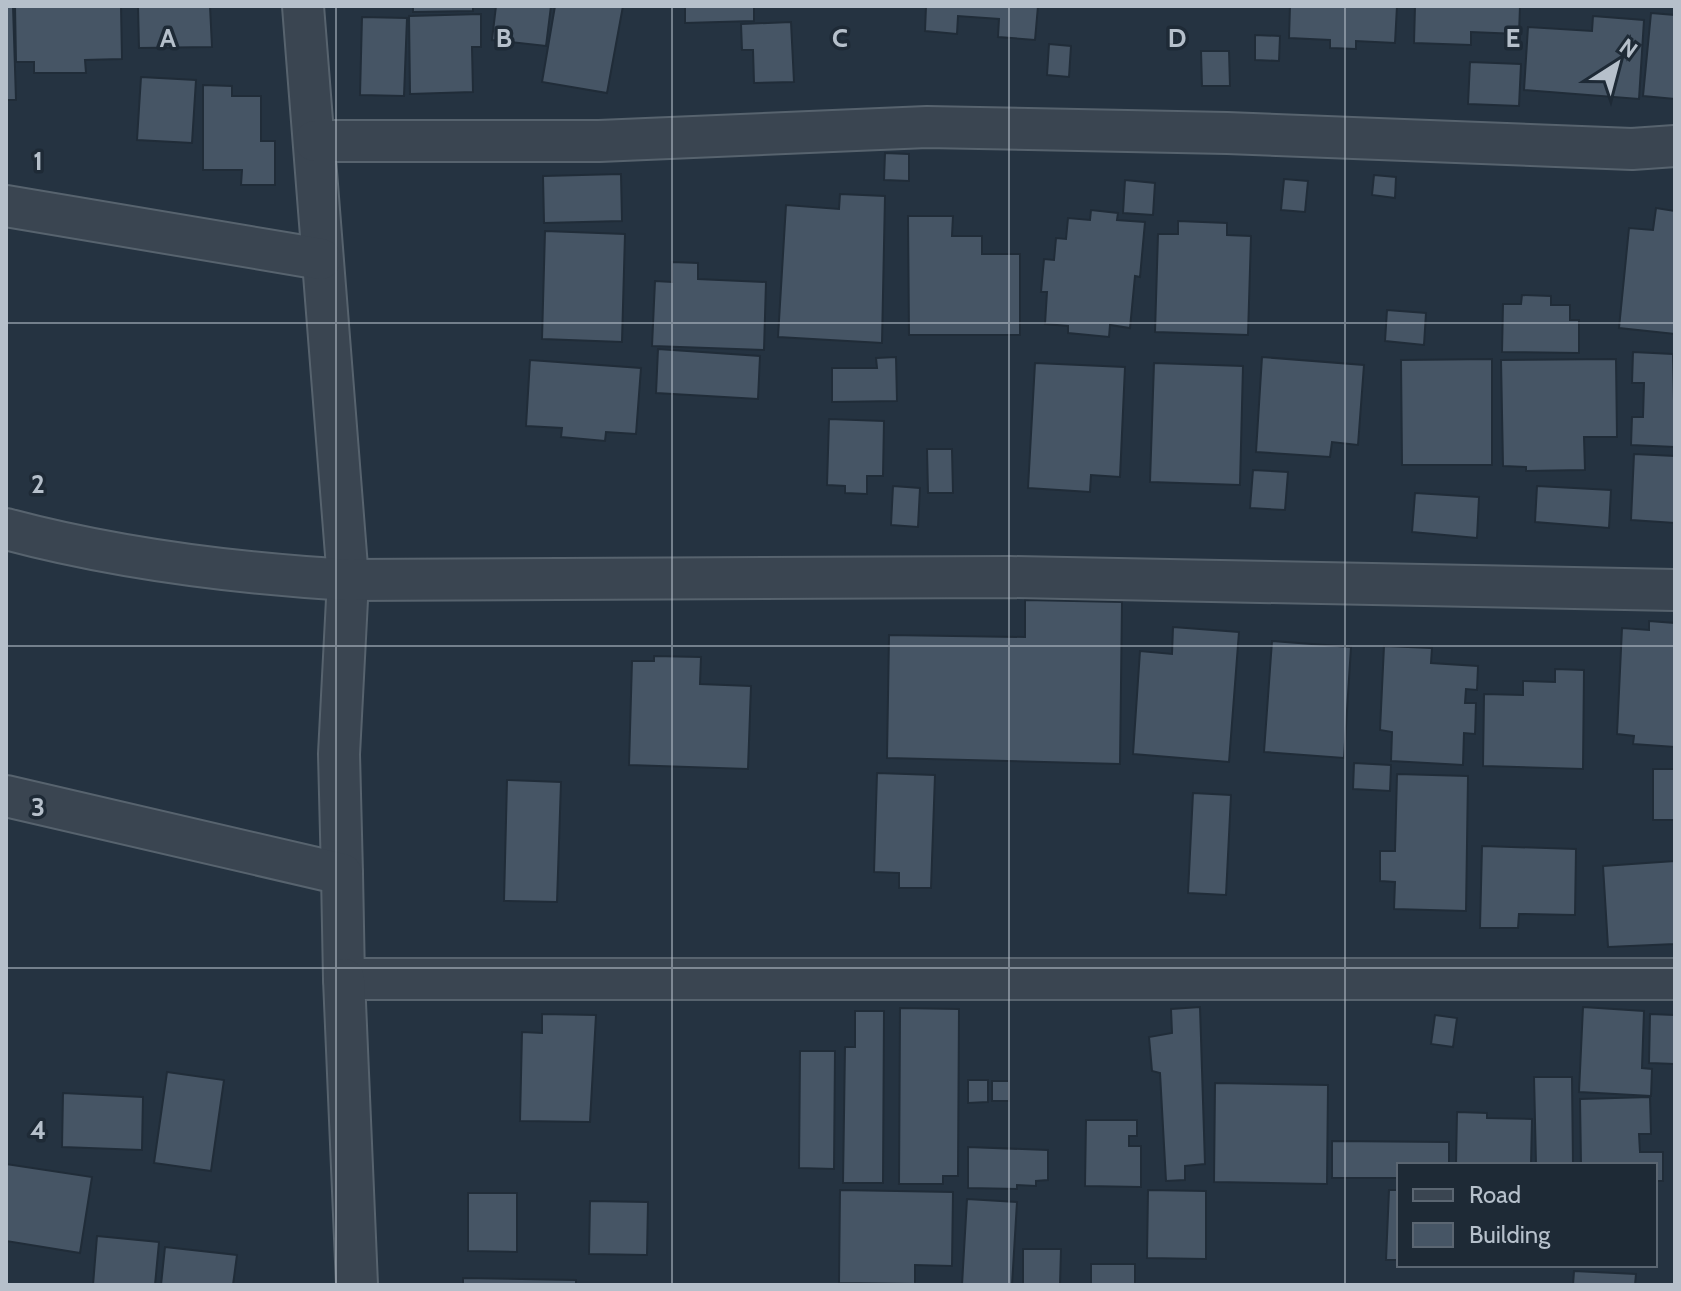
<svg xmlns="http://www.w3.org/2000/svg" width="1681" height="1291" font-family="Cabin,sans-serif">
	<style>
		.building { fill: #465565; stroke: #202c38; stroke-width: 2 }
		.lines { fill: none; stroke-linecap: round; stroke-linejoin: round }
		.minor-casing { stroke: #57636e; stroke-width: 44 }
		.minor { stroke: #3a4551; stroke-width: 40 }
		.grid { fill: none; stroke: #b6c0cb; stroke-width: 2; stroke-opacity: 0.55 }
		.grid-label { font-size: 26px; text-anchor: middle; font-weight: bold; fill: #b6c0cb; stroke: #1e2a36; stroke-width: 7; stroke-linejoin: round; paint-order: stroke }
	</style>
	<rect width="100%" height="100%" fill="#253341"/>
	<g class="building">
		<polygon points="6,6 13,6 16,100 6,100"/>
		<polygon points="15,6 121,6 122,59 85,60 86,73 34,73 34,62 16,62"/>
		<polygon points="138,6 210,6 212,47 139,48"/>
		<polygon points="413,6 473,6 473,11 413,12"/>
		<polygon points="496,6 551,6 546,46 492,40"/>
		<polygon points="555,6 623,6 607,93 542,82"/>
		<polygon points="685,6 754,6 754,21 685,23"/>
		<polygon points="926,6 1038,6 1035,40 998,37 999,19 958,16 957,34 925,31"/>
		<polygon points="1290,6 1397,6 1395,43 1356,41 1356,49 1330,48 1330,40 1289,38"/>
		<polygon points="1415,6 1520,6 1519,34 1471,32 1471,45 1414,43"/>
		<polygon points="1651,13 1675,15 1675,99 1643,96"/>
		<polygon points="481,14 481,47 472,47 473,92 410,94 409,16"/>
		<polygon points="1593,16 1644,20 1639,99 1524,90 1528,27 1592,31"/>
		<polygon points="362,17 407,18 404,96 360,95"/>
		<polygon points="791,22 794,82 754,83 753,50 742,50 741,24"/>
		<polygon points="1255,35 1280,36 1279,61 1255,60"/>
		<polygon points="1049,44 1071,46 1069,77 1047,75"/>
		<polygon points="1201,51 1229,51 1230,86 1202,86"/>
		<polygon points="1470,62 1521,64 1519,106 1468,104"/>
		<polygon points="141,77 196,80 192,143 137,140"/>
		<polygon points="203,85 232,86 232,96 261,96 261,141 275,141 275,185 241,185 242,170 203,170"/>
		<polygon points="885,153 909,154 909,181 884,180"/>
		<polygon points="621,174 622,221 544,223 543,176"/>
		<polygon points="1374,175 1396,177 1395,198 1372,195"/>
		<polygon points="1284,179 1308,181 1305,212 1281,210"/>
		<polygon points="1125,180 1155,183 1153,215 1123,213"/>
		<polygon points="840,194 885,196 882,343 778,337 786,205 839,209"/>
		<polygon points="1656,208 1675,211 1675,334 1619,328 1629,228 1653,230"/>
		<polygon points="1091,210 1118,213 1117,220 1145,222 1140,277 1135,276 1130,328 1110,325 1109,337 1068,333 1068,326 1045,324 1047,292 1041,292 1044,259 1054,260 1056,238 1066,239 1068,218 1090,220"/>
		<polygon points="908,216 953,216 952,236 982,236 982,254 1020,254 1020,335 909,335"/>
		<polygon points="1178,221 1227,223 1227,235 1251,236 1248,335 1155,332 1158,234 1178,234"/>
		<polygon points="545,231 625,234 622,342 542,339"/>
		<polygon points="672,262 698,263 698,279 766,282 764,350 652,346 655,281 672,282"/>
		<polygon points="1522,295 1551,296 1551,305 1570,305 1570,320 1579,320 1579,353 1502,352 1503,304 1521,304"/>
		<polygon points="1387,310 1426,313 1424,345 1385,341"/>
		<polygon points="658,349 760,356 758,399 656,393"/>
		<polygon points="1633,352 1673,354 1675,447 1631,445 1632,417 1643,417 1644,383 1632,383"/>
		<polygon points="896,357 897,401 832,402 832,368 877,368 876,358"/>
		<polygon points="1262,357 1364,365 1358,445 1332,442 1330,457 1256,452"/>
		<polygon points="1492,359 1492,465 1402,465 1401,360"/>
		<polygon points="1616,359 1617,437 1584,437 1585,470 1526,471 1526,467 1503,466 1501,360"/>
		<polygon points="530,360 641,368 636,434 606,432 605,441 561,437 562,428 526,426"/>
		<polygon points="1035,363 1125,367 1120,477 1091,475 1090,492 1028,488"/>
		<polygon points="1154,363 1243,366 1240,485 1150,482"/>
		<polygon points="829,419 884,421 883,476 867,476 867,494 845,493 845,486 827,485"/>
		<polygon points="927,449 952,449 953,493 928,493"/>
		<polygon points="1634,454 1675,456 1675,523 1631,520"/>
		<polygon points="1253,470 1288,472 1285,510 1250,508"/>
		<polygon points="893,486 920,488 918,527 891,525"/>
		<polygon points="1537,486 1611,490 1609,528 1535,522"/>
		<polygon points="1415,493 1479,497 1477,538 1412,532"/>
		<polygon points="1025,600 1122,602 1120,764 887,758 889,635 1025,637"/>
		<polygon points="1649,621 1675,623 1675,747 1633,744 1634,736 1617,734 1622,628 1649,630"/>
		<polygon points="1173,627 1239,632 1229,762 1133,754 1140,651 1172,654"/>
		<polygon points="1272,641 1351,647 1344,758 1264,752"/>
		<polygon points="1384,646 1432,648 1431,663 1478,666 1477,690 1466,689 1465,703 1476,703 1475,734 1464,733 1463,765 1391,761 1392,732 1380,730"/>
		<polygon points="654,656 701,657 700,684 751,686 748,769 629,765 632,661 654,661"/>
		<polygon points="1555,669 1584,670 1583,769 1483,766 1484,694 1523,695 1523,681 1555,682"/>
		<polygon points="1354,763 1391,765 1390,791 1353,789"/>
		<rect x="1653" y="769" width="22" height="51"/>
		<polygon points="877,773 935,775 931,888 899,888 899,873 874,872"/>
		<polygon points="1397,774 1468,776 1466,911 1394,909 1395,882 1380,881 1380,851 1395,851"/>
		<polygon points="507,780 561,782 557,902 504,901"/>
		<polygon points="1193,793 1231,795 1226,895 1188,893"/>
		<polygon points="1482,846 1576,849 1575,915 1519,914 1518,928 1480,928"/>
		<polygon points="1675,861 1675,944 1608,947 1603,866"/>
		<polygon points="1200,1007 1205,1164 1185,1166 1185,1180 1166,1181 1160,1073 1152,1071 1149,1037 1172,1033 1171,1009"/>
		<polygon points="1583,1007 1644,1011 1642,1068 1652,1069 1651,1096 1579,1092"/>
		<polygon points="900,1008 959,1009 958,1176 943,1176 943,1184 899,1184"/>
		<polygon points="855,1011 884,1011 883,1183 843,1183 845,1047 855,1047"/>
		<polygon points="542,1014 596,1015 590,1122 520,1121 522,1032 542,1033"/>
		<polygon points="1650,1014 1675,1015 1675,1064 1649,1063"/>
		<polygon points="1435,1015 1457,1018 1453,1047 1431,1044"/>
		<polygon points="800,1051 835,1051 834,1169 799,1168"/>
		<polygon points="167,1072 224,1080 211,1171 154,1163"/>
		<polygon points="1534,1077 1572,1077 1573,1165 1536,1165"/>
		<polygon points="968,1080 988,1080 988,1102 968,1103"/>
		<rect x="992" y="1081" width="17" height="20"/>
		<polygon points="1215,1083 1328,1085 1327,1184 1214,1182"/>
		<polygon points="63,1093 143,1097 142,1150 62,1147"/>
		<polygon points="1650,1097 1651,1134 1639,1134 1640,1152 1663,1152 1663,1181 1655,1181 1655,1165 1581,1165 1580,1099"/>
		<polygon points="1457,1112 1487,1113 1487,1118 1532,1119 1531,1165 1456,1165"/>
		<polygon points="1086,1120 1137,1120 1137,1136 1129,1136 1129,1146 1141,1146 1141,1187 1085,1186"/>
		<polygon points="1332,1141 1449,1142 1449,1165 1399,1165 1399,1178 1332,1178"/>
		<polygon points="968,1147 1048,1150 1048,1180 1036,1181 1036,1186 1017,1185 1017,1189 968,1188"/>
		<polygon points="6,1164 92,1177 80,1253 6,1241"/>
		<polygon points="840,1190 953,1192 952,1266 915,1265 915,1284 839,1283"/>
		<polygon points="1148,1190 1206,1191 1206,1259 1147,1258"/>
		<polygon points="1389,1190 1399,1190 1399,1260 1386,1260"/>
		<polygon points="468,1193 517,1193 517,1252 468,1251"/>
		<polygon points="967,1199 1017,1202 1012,1285 962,1285"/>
		<polygon points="590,1201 648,1202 647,1255 589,1254"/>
		<polygon points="97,1236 159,1242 155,1285 93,1285"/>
		<polygon points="165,1247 237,1255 233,1285 161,1285"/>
		<polygon points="1023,1249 1061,1249 1060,1285 1023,1285"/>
		<rect x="1091" y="1264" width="44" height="21"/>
		<polygon points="1574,1271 1636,1274 1635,1285 1573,1285"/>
		<polygon points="463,1278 576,1280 576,1285 463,1285"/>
	</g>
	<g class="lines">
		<defs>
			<g id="minor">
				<polyline points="303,6 348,580 339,754 342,874"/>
				<polyline points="315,141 599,141 927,127 1227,133 1632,149 1675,146"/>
				<polyline points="6,206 321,259"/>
				<path d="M6,529C118,559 232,573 348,580L1010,577L1675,590"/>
				<polyline points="6,796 342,874 344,979 1675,979"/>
				<polyline points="344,979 357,1285"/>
			</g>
		</defs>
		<use href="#minor" class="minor-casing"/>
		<use href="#minor" class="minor"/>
	</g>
	<path class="grid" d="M336,6V1285M672,6V1285M1009,6V1285M1345,6V1285M6,323H1675M6,646H1675M6,968H1675"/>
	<g class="grid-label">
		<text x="168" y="47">A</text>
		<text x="504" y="47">B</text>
		<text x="840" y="47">C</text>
		<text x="1177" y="47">D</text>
		<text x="1513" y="47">E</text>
		<text x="38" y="170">1</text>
		<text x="38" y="493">2</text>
		<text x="38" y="816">3</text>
		<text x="38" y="1139">4</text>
	</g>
	<rect width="1681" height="1291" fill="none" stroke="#b6c0cb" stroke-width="16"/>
	<rect x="1397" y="1163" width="260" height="104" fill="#1e2a36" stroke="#5b6672" stroke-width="2"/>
	<rect x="1413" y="1189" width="40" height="12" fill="#3a4551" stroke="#5b6672" stroke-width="2"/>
	<text x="1469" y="1203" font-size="24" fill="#b6c0cb">Road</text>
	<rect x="1413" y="1223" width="40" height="24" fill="#465565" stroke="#5b6672" stroke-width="2"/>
	<text x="1469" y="1243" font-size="24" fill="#b6c0cb">Building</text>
	<g transform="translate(1617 64) rotate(36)" stroke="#1e2a36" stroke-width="6" paint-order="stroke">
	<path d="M0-6L14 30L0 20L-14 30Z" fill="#b6c0cb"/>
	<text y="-12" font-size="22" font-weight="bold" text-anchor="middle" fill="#b6c0cb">N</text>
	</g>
</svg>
